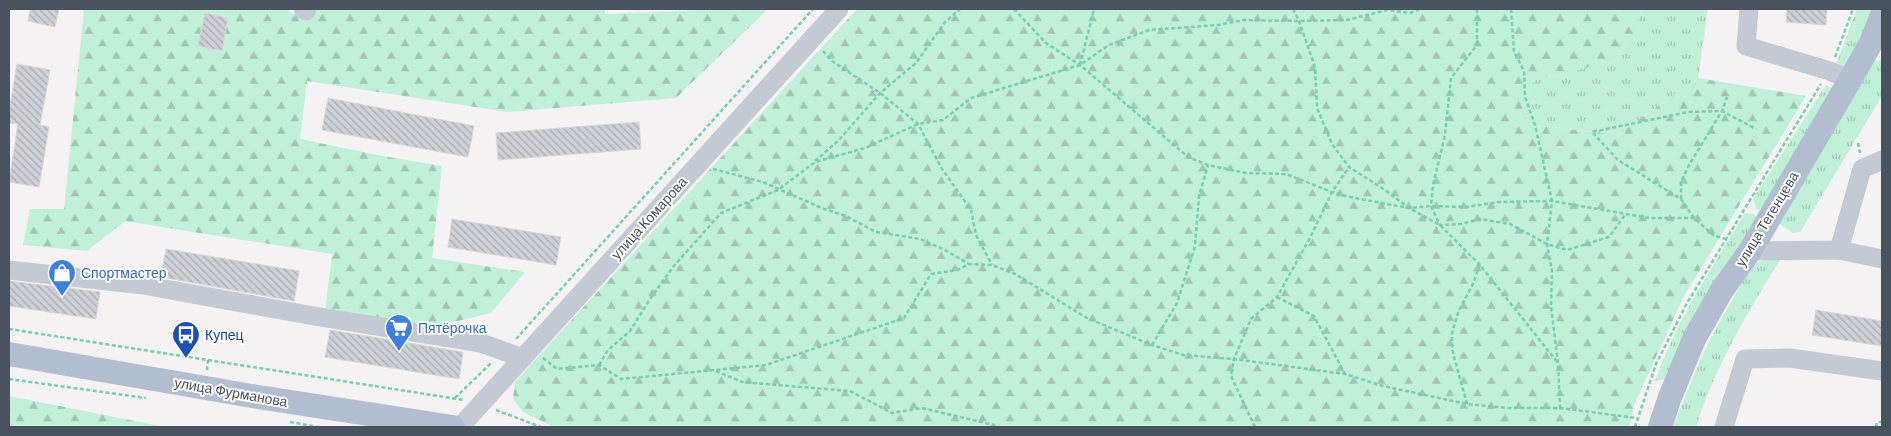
<svg xmlns="http://www.w3.org/2000/svg" width="1891" height="436" font-family="Barlow,sans-serif">
	<style>
		.grass { fill: url(#grass-tufts) }
		.forest { fill: url(#forest-firs) }
		.building { fill: url(#building-back-hatch); stroke: #d6d7dd }
		.lines { fill: none; stroke-linecap: round; stroke-linejoin: round }
		.path { stroke: #79ceaf; stroke-width: 2.5; stroke-dasharray: 4 2.5; stroke-linecap: butt }
		.minor { stroke: #c3cad3; stroke-width: 19 }
		.major { stroke: #b2bdd0; stroke-width: 24 }
		.labels { text-anchor: middle; stroke-width: 4; stroke-linejoin: round; paint-order: stroke }
		.street-label { font-size: 14px; fill: #49525f; stroke: #fff }
		.shop-label { font-size: 14px; fill: #366cbe; stroke: #fff; text-anchor: start }
		.transit-label { font-size: 14px; fill: #164399; stroke: #fff; text-anchor: start }
	</style>
	<defs>
		<pattern id="grass-tufts" width="24" height="20" patternUnits="userSpaceOnUse" patternTransform="scale(1.25)"><rect width="24" height="20" fill="#c1f0d9"/><path d="M3 7l-1-3M5 7V3M7 7l1-3M15 17l-1-3M17 17v-4M19 17l1-3" fill="none" stroke="#9fc5b3"/></pattern>
		<pattern id="forest-firs" width="22" height="20" patternUnits="userSpaceOnUse" patternTransform="scale(1.25)"><rect width="22" height="20" fill="#c1f0d9"/><path d="M5 1l3.5 6h-7zM16 11l3.5 6h-7z" fill="#9fc5b3"/></pattern>
		<pattern id="building-back-hatch" width="6" height="6" patternUnits="userSpaceOnUse" patternTransform="scale(1.25)"><rect width="6" height="6" fill="#ced0d6"/><path d="M-1 5l2 2M0 0l6 6M5-1l2 2" fill="none" stroke="#a9abb1"/></pattern>
	</defs>
	<rect width="100%" height="100%" fill="#f4f2f2"/>
	<g class="grass">
		<polygon points="1641,9 1708,9 1698,78 1617,135 1535,125 1521,116 1525,97 1535,80 1614,61 1638,28"/>
		<polygon points="1857,9 1875,9 1852,63 1844,67 1835,67"/>
		<polygon points="1882,60 1882,96 1800,232 1793,233 1778,223 1874,61"/>
		<polygon points="1826,85 1837,91 1763,212 1756,208 1753,199"/>
		<path d="M1745,213L1753,214L1759,219L1669,378L1655,381C1676,321 1712,268 1745,213Z"/>
		<path d="M1782,257C1748,311 1715,367 1696,427H1673L1701,358L1719,323L1752,265L1768,258Z"/>
	</g>
	<g class="forest">
		<polygon points="84,9 285,9 306,21 315,9 605,9 605,14 726,9 768,9 676,98 508,112 307,81 300,139 382,156 442,166 432,258 525,272 491,313 433,327 325,311 332,254 125,221 87,251 23,245 30,209 64,209"/>
		<polygon points="857,9 1641,9 1638,28 1614,61 1535,80 1525,97 1521,116 1535,125 1617,135 1698,78 1806,96 1684,296 1634,405 1629,427 554,427 523,412 513,399 515,382"/>
		<polygon points="9,396 165,427 9,427"/>
	</g>
	<g class="building">
		<polygon points="30,9 59,9 55,27 28,21"/>
		<polygon points="1787,9 1827,9 1826,25 1786,22"/>
		<polygon points="205,13 228,18 222,51 198,46"/>
		<polygon points="17,64 50,70 40,125 49,127 39,187 9,182 18,124 9,123 9,112"/>
		<polygon points="328,98 474,126 468,157 322,130"/>
		<polygon points="639,122 641,149 498,160 496,133"/>
		<polygon points="452,219 561,237 556,265 448,247"/>
		<polygon points="166,249 299,271 294,301 161,277"/>
		<polygon points="9,281 100,292 96,319 9,306"/>
		<polygon points="1816,310 1882,321 1882,346 1812,335"/>
		<polygon points="330,330 463,352 459,379 325,357"/>
	</g>
	<g class="lines">
		<g class="path">
			<polyline points="1014,9 1046,43 1080,65 1188,157 1208,165 1246,173 1286,174 1332,192 1350,197 1409,208 1431,206 1466,207 1499,202 1552,201 1649,218 1694,218 1713,235 1726,239"/>
			<polyline points="1293,9 1299,21 1315,67 1317,108 1332,144 1349,167 1385,190 1409,208 1440,225 1480,265 1558,363"/>
			<polyline points="1477,9 1477,45 1451,78 1445,135 1433,185 1431,206 1440,225 1461,224 1480,219 1510,224 1547,244 1567,250 1609,237 1625,215"/>
			<polyline points="1511,9 1514,52 1524,71 1525,97 1535,125 1552,201 1547,244 1552,271 1551,306 1558,363 1560,408"/>
			<polyline points="823,51 832,61 880,93 918,124 942,169 971,210 976,235 992,265"/>
			<polyline points="1835,57 1853,9"/>
			<polyline points="1080,65 1094,9"/>
			<polyline points="1858,143 1860,153"/>
			<polyline points="815,161 839,140 880,93 916,63 945,22 960,9"/>
			<polyline points="713,169 763,182 824,209 846,216 876,232 920,239 945,250 969,264"/>
			<polyline points="1681,199 1681,182 1689,165 1722,111 1727,97"/>
			<polyline points="1694,218 1681,199 1618,160 1592,132 1688,112 1722,111 1756,129"/>
			<polyline points="1277,297 1314,316 1345,374"/>
			<polyline points="9,329 464,400"/>
			<polyline points="516,339 813,9"/>
			<polyline points="1152,345 1177,303 1195,246 1199,196 1208,165"/>
			<polyline points="543,358 557,369 599,365 621,379 766,365 904,318 931,274 957,270 969,264 992,265 1015,274 1087,318 1152,345 1183,355 1234,359 1345,374 1383,386 1467,404 1508,408 1560,408 1637,418"/>
			<polyline points="599,365 608,350 630,331 650,299 673,267 721,213 778,190 815,162 865,148 918,124 943,120 971,98 1080,65 1109,45 1149,30 1218,25 1244,20 1299,21 1347,20 1387,10 1410,13 1420,9"/>
			<polyline points="207,370 208,360"/>
			<polyline points="716,371 742,382 850,391 892,413 922,408 994,425 996,427"/>
			<polyline points="9,379 146,398"/>
			<polyline points="455,398 492,362"/>
			<polyline points="1467,404 1452,349 1452,333 1459,310 1472,286 1480,265"/>
			<polyline points="496,410 541,427"/>
			<polyline points="290,422 319,427"/>
			<polyline points="1255,427 1231,376 1234,359 1251,319 1277,297 1311,236 1332,192 1349,167"/>
			<polyline points="1635,427 1656,364 1687,303 1821,84"/>
			<polyline points="1876,427 1877,422 1882,422"/>
		</g>
		<g class="minor">
			<polyline points="303,9 306,11 307,9"/>
			<polyline points="1749,9 1746,46 1830,71 1850,80"/>
			<polyline points="1839,250 1862,169 1882,160"/>
			<polyline points="1750,251 1839,250 1882,259"/>
			<polyline points="9,270 143,285 314,316 481,343 523,358"/>
			<polyline points="460,427 839,9"/>
			<polyline points="1724,427 1745,359 1790,358 1882,371"/>
		</g>
		<g class="major">
			<polyline points="9,354 252,396 453,427"/>
			<polyline points="1660,427 1670,397 1695,337 1722,290 1750,251 1850,80 1871,43 1882,15"/>
		</g>
	</g>
	<defs>
		<symbol id="shop-pin" viewBox="-11 -11 22 30"><path d="M0 17L-7.5 6A9.5 9.5 0 1 1 7.5 6Z" fill="#3f7fe0" stroke="#fff"/><path d="M-5-2.5h2.3a2.7 3.5 0 0 1 5.4 0H5L5.5 6h-11ZM-1.5-2.5h3a1.5 2.3 0 0 0-3 0Z" fill="#fff"/></symbol>
		<symbol id="supermarket-pin" viewBox="-11 -11 22 30"><path d="M0 17L-7.5 6A9.5 9.5 0 1 1 7.5 6Z" fill="#3f7fe0" stroke="#fff"/><path d="M-6-5.5h2.5l.6 2H6L4.5 2H-2.5L-4.4-4H-6ZM-1.5 3.2a1.3 1.3 0 1 0 .1 0ZM3 3.2a1.3 1.3 0 1 0 .1 0Z" fill="#fff"/></symbol>
		<symbol id="bus-pin" viewBox="-11 -11 22 30"><path d="M0 17L-7.5 6A9.5 9.5 0 1 1 7.5 6Z" fill="#1a4fb4" stroke="#fff"/><path d="M-5-6H5V4H4V6H2V4H-2V6H-4V4H-5ZM-3.5-4V0h7V-4ZM-3.5 1.2v1.5H-2V1.2ZM2 1.2v1.5H3.5V1.2Z" fill="#fff"/></symbol>
	</defs>
	<g fill-rule="evenodd">
		<use href="#shop-pin" x="46" y="257" width="32" height="43"/>
		<use href="#supermarket-pin" x="383" y="312" width="32" height="43"/>
		<use href="#bus-pin" x="170" y="319" width="32" height="43"/>
	</g>
	<g class="labels">
		<g class="street-label">
			<text transform="translate(649 218) rotate(-48)" y="5">улица Комарова</text>
			<text transform="translate(1767 219) rotate(-59)" y="5">улица Тегенцева</text>
			<text transform="translate(231 392) rotate(10)" y="5">улица Фурманова</text>
		</g>
		<g class="shop-label">
			<text x="81" y="278">Спортмастер</text>
			<text x="418" y="333">Пятёрочка</text>
		</g>
		<g class="transit-label">
			<text x="205" y="340">Купец</text>
		</g>
	</g>
	<rect width="1891" height="436" fill="none" stroke="#49525f" stroke-width="20"/>
</svg>
